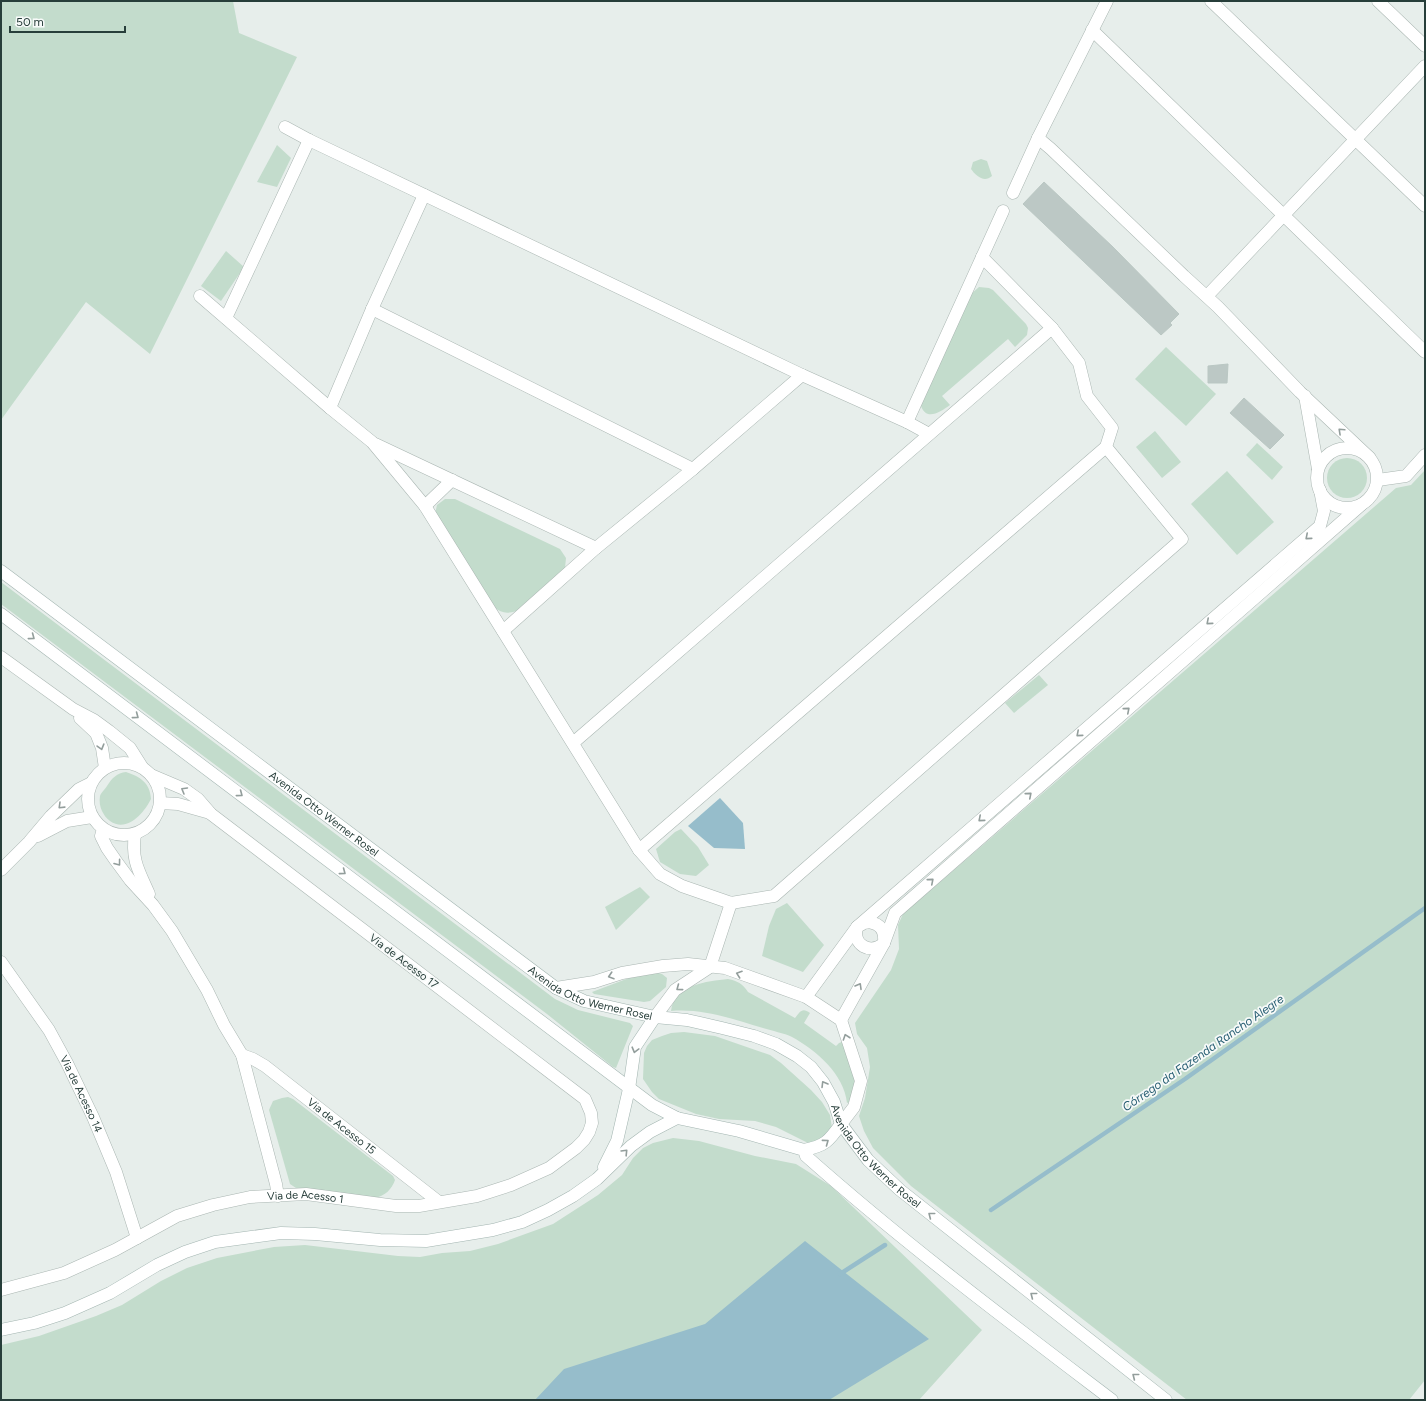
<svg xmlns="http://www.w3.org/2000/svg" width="1426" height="1401" font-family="Figtree,sans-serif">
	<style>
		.green { fill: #c3dccc }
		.water { fill: #96bdcb }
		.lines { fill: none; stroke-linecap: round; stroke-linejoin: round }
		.stream { stroke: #96bdcb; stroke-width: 4.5 }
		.building { fill: #bcc8c5; stroke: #bac7c3 }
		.street-casing { stroke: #aab6b2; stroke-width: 13 }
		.secondary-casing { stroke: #a3b5b1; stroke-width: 13 }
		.street { stroke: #fff; stroke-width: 12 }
		.secondary { stroke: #fff; stroke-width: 12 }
		.oneway { stroke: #939e9c }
		.labels { text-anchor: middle; stroke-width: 3.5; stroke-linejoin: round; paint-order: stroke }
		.street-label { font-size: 11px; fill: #273e3a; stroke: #f7faf9 }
		.water-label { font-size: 12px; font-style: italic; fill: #285f73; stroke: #f7faf9 }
	</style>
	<rect width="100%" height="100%" fill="#e7eeeb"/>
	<g class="green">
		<polygon points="1,1 233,1 239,33 297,57 150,354 86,302 1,420"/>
		<polygon points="277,145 291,158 277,187 257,182"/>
		<path d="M981,159L987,161L992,176C984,183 976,176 971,169L973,162Z"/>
		<polygon points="226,251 244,267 221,301 201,286"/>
		<path d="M979,287L989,288L993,290L1026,324L1028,328L1027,335L1015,347L1008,339L942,396L950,405C939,413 925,422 920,403L971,294Z"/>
		<polygon points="1166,347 1216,394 1186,426 1135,379"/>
		<polygon points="1155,431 1181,462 1162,478 1136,447"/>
		<polygon points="1257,443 1283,467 1272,480 1246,455"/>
		<circle cx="1347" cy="478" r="20"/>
		<polygon points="1425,470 1425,1380 1409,1400 1187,1400 911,1186 873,1148 864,1131 859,1116 865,1098 870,1067 867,1048 857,1034 855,1023 891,970 899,949 898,925 903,914 1396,488 1411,485"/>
		<polygon points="1227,471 1274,522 1237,555 1191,504"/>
		<path d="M445,499H455L560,549L566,558L565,568L516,611C507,614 501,613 494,607L435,514L437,505Z"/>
		<polygon points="1,582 555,999 578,1010 630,1023 633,1026 616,1068 613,1067 547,1014 1,604"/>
		<polygon points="1039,675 1048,685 1014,713 1005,703"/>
		<path d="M126,772C141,777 150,783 151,799C144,813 127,833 110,821C106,818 104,815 102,811C100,807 99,801 100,796C101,793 105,789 107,786C112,778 117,773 126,772Z"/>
		<polygon points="681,829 698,847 709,865 696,876 680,874 660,862 656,849 675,832"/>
		<polygon points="640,887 650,897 616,930 605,907"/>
		<polygon points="787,903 824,945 803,972 762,956 769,926 776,909"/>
		<polygon points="658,973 662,974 667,978 666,987 650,1001 644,1002 594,994 592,992 629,978"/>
		<path d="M728,979C738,981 743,984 748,992L795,1018C800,1012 802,1007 810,1013L804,1023L836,1046L839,1043L842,1042L858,1078L849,1102L847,1103C844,1074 816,1050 792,1037C784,1033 772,1031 763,1028C733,1019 702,1008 671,1011C674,985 707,981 728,979Z"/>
		<polygon points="684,1032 715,1036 770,1055 781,1063 811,1090 822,1102 830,1115 832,1128 823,1139 808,1143 776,1127 755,1121 719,1119 696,1114 659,1099 652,1092 643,1079 644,1053 647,1046 652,1040 662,1036 671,1033"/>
		<path d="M288,1097L293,1099L393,1176L395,1180C392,1189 385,1196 375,1198L296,1188L290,1184L269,1110L273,1101L282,1098Z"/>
		<polygon points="673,1138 699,1141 755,1156 796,1164 831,1186 982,1330 919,1400 1,1400 1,1345 39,1336 96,1316 122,1305 161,1281 187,1268 217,1258 274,1247 305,1245 398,1256 420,1257 442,1253 470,1251 498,1244 553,1224 598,1195 622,1175 633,1158 643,1148 653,1143"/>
	</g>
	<g class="water">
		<polygon points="720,798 743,823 745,849 714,848 688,826"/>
		<polygon points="805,1241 929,1339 829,1400 535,1400 564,1369 705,1324"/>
	</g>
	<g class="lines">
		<g class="stream">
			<polyline points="991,1210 1185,1079 1425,908"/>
			<polyline points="840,1274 885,1245"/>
		</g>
	</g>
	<g class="building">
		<polygon points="1044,182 1113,247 1179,314 1170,323 1172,325 1161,335 1023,204"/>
		<polygon points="1228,364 1227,383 1208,383 1208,366"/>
		<polygon points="1244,398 1284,435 1270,449 1230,413"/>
	</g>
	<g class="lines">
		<defs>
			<g id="street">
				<polyline points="1211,1 1425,206"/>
				<polyline points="1378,1 1425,46"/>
				<polyline points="1092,30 1425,352"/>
				<polyline points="285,127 309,140 802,375 907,422 1003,211"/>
				<polyline points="1038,138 1051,149 1184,276 1218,307 1300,392 1370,458"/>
				<polyline points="1013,193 1038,138 1107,1"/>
				<polyline points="200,296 330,408 372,442 425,506 639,850 660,874 682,886 731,903 774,896 1182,539 1106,447 1112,428 1087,396 1079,363 1052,328 982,257"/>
				<polyline points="1207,296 1425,66"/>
				<polyline points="372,309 693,469"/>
				<polyline points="226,318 309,140"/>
				<polyline points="1305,396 1318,469"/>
				<polyline points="330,408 372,309 424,195"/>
				<polyline points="907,422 929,434"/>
				<polyline points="375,444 596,548"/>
				<circle cx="1347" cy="478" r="30"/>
				<polyline points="1378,480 1406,476 1425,455"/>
				<polyline points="425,506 452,480"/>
				<polyline points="503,631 596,548 693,469 802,375"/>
				<polyline points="1,657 73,709 94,720 109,731 130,748 142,767"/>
				<polyline points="80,718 96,733 102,748 105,768"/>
				<polyline points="573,743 1052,328"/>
				<circle cx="124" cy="799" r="36"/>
				<polyline points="160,803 178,804 210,813"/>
				<polyline points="103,829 101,836 107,848 116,861 130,880 153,905 172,931 207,990 224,1025 242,1055 276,1184 278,1196"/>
				<path d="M135,834C131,860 139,871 149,894"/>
				<polyline points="38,836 67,821 92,817"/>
				<polyline points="639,850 1106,447"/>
				<polyline points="1,870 29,842 51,816 79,789 91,783"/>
				<path d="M869,922C881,924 885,931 884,943C870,955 852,945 857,927L864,923Z"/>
				<path id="s1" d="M1,962L49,1030L67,1063L93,1117L116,1172L137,1238"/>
				<polyline points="556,988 594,982 622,973 663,966 688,964 725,968 806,997 841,1020 861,1081 854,1107 841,1124"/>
				<polyline points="806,997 857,927 1320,526 1324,511 1320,490"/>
				<polyline points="655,1017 675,990 710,967 731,903"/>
				<polyline points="841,1020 884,943 895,913 1361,505"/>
				<path id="s2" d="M242,1055L253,1059L265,1066L439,1202"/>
				<path id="s3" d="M1,1290L64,1273L115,1250L177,1216L213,1205L250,1197L306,1194L396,1206H419L477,1196L511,1185L549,1168L576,1148L584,1140L589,1132L592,1123L591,1113L585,1099L211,814L198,799L184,789L151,775"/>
			</g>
			<g id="secondary">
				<path id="s4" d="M1,571L556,988L584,1001L655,1017L687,1020L722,1028L754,1036L776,1044L797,1056L811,1067L823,1082L834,1102L841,1124L868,1160L900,1190L1166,1400"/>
				<path d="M1,614L652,1105L677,1118L739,1131L804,1150L806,1156C904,1243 1008,1321 1112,1400"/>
				<path d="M804,1150C825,1146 829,1141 841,1124"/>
				<polyline points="604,1167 617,1141 629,1089 635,1047 655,1017"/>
				<polyline points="1,1330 34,1323 65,1313 110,1293 157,1265 185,1252 215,1242 281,1233 315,1234 380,1240 426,1241 493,1230 522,1222 548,1210 573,1196 597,1179 631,1146 650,1132 677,1118"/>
			</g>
		</defs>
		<use href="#street" class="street-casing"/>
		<use href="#secondary" class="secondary-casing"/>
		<use href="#street" class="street"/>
		<use href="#secondary" class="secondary"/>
	</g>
	<defs><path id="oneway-chevron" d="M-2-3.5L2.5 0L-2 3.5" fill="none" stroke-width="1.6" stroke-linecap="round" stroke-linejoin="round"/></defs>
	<g class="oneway">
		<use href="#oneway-chevron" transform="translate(1341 431) rotate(-137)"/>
		<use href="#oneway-chevron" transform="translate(1308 537) rotate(139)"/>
		<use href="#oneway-chevron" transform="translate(1209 622) rotate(139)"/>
		<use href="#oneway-chevron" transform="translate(32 637) rotate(37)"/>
		<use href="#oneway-chevron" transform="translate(1127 710) rotate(-41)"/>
		<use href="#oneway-chevron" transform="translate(136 716) rotate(37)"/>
		<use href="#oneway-chevron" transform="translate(1079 734) rotate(139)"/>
		<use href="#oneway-chevron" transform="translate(101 747) rotate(74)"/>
		<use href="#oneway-chevron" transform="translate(184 790) rotate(-150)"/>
		<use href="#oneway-chevron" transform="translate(240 794) rotate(37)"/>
		<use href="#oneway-chevron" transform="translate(1029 795) rotate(-41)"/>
		<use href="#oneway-chevron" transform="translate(61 806) rotate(136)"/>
		<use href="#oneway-chevron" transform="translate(981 819) rotate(139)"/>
		<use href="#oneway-chevron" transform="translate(118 863) rotate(53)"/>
		<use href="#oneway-chevron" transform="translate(343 872) rotate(37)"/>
		<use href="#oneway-chevron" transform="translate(931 881) rotate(-41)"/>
		<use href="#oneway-chevron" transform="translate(739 974) rotate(-161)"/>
		<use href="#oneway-chevron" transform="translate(611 976) rotate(162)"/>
		<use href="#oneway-chevron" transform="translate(859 986) rotate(-60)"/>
		<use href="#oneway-chevron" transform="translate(679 988) rotate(143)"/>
		<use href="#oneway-chevron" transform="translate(846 1037) rotate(-109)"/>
		<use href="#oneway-chevron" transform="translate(635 1050) rotate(105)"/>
		<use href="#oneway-chevron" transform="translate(824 1084) rotate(-121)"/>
		<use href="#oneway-chevron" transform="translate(826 1142) rotate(-36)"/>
		<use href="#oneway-chevron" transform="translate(625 1152) rotate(-46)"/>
		<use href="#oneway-chevron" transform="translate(931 1215) rotate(-142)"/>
		<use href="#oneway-chevron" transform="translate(1033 1295) rotate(-142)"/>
		<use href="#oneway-chevron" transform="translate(1135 1376) rotate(-142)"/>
	</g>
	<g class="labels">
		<g class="street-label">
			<text dy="4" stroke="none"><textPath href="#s4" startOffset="404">Avenida Otto Werner Rosel</textPath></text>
			<text transform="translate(404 961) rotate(37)" y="4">Via de Acesso 17</text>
			<text dy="4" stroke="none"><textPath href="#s4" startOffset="728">Avenida Otto Werner Rosel</textPath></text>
			<text dy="4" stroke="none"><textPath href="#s1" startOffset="155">Via de Acesso 14</textPath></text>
			<text dy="4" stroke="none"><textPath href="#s2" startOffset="123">Via de Acesso 15</textPath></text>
			<text dy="4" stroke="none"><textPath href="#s4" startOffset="1076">Avenida Otto Werner Rosel</textPath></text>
			<text dy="4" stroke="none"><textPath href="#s3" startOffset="323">Via de Acesso 1</textPath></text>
		</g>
		<g class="water-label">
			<text transform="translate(1203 1053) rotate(-35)" y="4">Córrego da Fazenda Rancho Alegre</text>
		</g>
	</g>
	<rect width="1426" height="1401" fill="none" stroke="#273e3a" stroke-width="4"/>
	<path d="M10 26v6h115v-6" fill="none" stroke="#273e3a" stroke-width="2"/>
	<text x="16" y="26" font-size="12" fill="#273e3a" stroke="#f7faf9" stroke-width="3" paint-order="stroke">50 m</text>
</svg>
